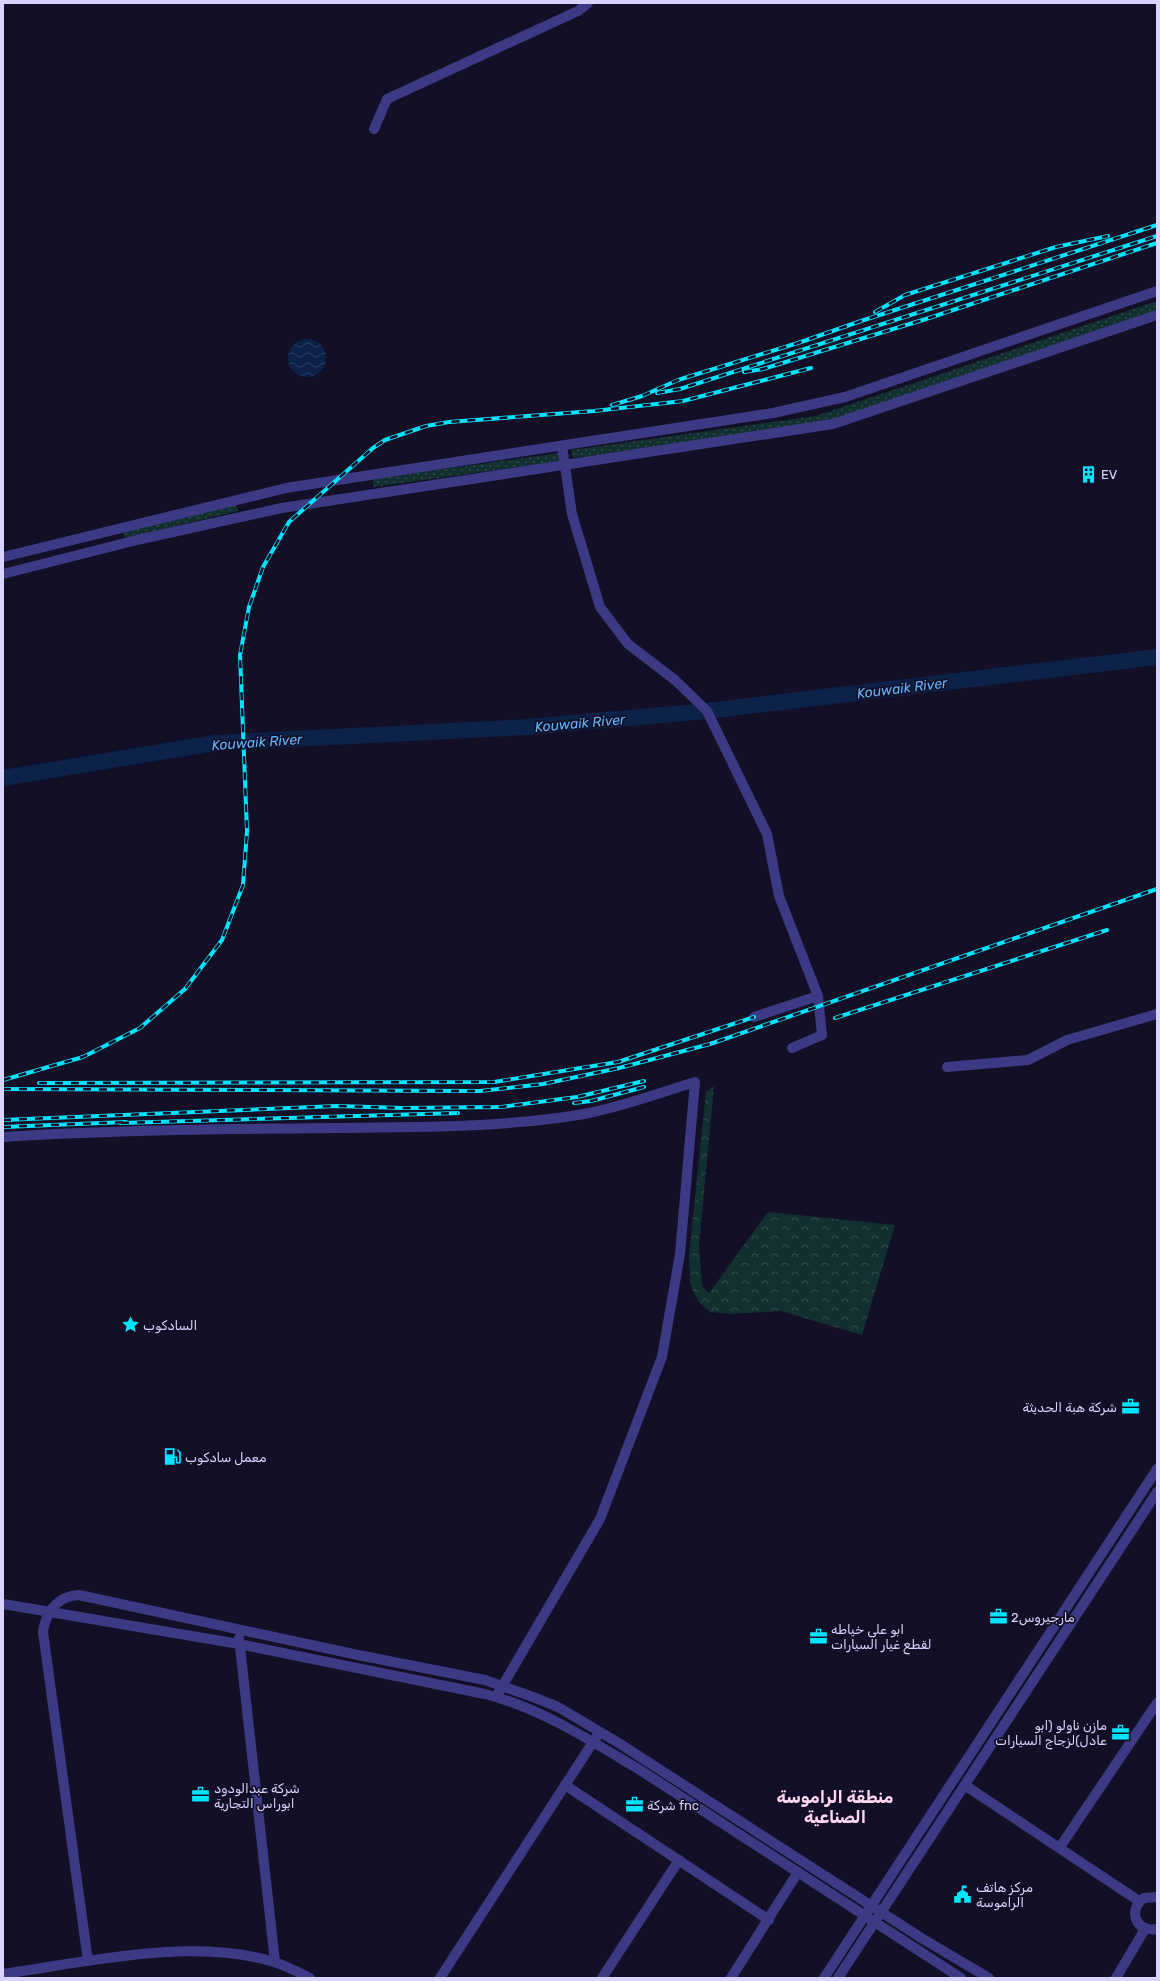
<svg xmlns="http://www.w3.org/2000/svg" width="1160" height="1981" font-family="Rubik,'Noto Naskh Arabic',sans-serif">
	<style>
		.grass { fill: url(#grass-dots) }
		.forest { fill: url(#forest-crowns) }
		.water { fill: url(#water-waves) }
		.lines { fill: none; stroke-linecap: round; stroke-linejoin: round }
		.river { stroke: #0c2248; stroke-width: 16 }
		.minor { stroke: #3d3a85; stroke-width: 10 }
		.rail-casing { stroke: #00e5ff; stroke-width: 4 }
		.rail { stroke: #130f26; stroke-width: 2.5; stroke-dasharray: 8; stroke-linecap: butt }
		.labels { text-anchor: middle; stroke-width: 3.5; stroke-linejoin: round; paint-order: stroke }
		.poi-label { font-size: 13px; fill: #d9d4ff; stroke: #130f26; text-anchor: start }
		.water-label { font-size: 14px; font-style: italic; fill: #62b6ff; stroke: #130f26 }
		.district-label { font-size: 17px; font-weight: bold; fill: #ffd6f0; stroke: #130f26 }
	</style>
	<defs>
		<pattern id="grass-dots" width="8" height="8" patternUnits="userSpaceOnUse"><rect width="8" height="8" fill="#12302f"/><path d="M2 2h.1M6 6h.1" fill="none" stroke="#344d4e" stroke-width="1.8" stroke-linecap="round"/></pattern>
		<pattern id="forest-crowns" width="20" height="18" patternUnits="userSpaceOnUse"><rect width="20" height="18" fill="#12302f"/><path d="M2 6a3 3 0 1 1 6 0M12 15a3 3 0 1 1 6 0" fill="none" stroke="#344d4e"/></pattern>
		<pattern id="water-waves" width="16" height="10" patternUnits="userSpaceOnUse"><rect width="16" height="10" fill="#0c2248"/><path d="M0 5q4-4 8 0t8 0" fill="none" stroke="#2f4163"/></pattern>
	</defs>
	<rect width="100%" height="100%" fill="#130f26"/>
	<g class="grass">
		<polygon points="1157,301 1157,311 845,416 818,423 776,430 573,458 571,450 816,416"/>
		<polygon points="559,453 560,461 374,487 373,479"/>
		<polygon points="236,503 238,511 125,538 123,530"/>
	</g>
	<polygon class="forest" points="714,1086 699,1245 702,1286 709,1293 768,1212 895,1225 862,1335 781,1311 730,1314 710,1312 698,1301 690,1284 689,1255 706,1092"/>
	<circle class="water" cx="307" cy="358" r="19"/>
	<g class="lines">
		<polyline class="river" points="3,778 215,743 528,727 707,711 1157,657"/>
		<g class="minor">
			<polyline points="374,129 387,99 578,11 588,3"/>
			<polyline points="562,446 572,514 600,607 628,644 675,680 707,711 767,834 779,896 818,996 822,1035 792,1048"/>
			<polyline points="3,557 286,488 773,413 845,397 1157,291"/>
			<polyline points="3,574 137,540 282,508 833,424 1157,315"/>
			<polyline points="754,1017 818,996"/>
			<polyline points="947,1067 1028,1060 1067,1040 1157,1014"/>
			<path d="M3,1137C113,1130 222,1129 332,1128C416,1127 502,1128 584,1114C622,1107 659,1093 695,1082L680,1254L662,1357L600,1519L496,1697"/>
			<path d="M3,1604L239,1644L485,1694C541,1708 591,1741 640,1770L961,1978"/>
			<polyline points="239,1638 275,1962"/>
			<polyline points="565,1785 769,1920"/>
			<polyline points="966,1786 1139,1901"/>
			<polyline points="1060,1847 1157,1703"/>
			<path d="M1157,1897L1144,1898C1127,1910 1136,1933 1157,1929"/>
			<path d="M88,1961L43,1632C46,1611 58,1596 79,1595L358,1655L485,1680L533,1697L558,1707L617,1742L923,1939L989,1978"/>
			<path d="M3,1974C86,1962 193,1937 274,1962C287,1966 299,1973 310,1978"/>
			<polyline points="440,1978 597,1736"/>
			<polyline points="602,1978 679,1860"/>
			<polyline points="731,1978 798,1872"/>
			<polyline points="824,1978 1157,1469"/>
			<polyline points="838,1978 1157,1492"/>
			<polyline points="1116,1978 1145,1929"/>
		</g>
		<defs>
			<g id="rail">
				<polyline points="875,312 905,295 1056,247 1108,236"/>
				<polyline points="744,372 763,369 929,318 1157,243"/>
				<polyline points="657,393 680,389 1157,236"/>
				<polyline points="612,405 642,396 678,380 801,342 861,321 1157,225"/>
				<polyline points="835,1018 1107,930"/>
				<polyline points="3,1080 83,1057 140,1028 185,989 222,940 243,885 247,831 240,655 249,607 263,567 289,522 373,448 385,440 426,426 449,422 594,411 683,401 811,368"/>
				<polyline points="39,1083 494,1082 618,1062 754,1017"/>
				<polyline points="3,1089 480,1091 543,1084 619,1068 710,1044 1157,889"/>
				<polyline points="574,1103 591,1101 644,1087"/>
				<polyline points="3,1120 337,1106 403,1108 501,1107 577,1097 644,1081"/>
				<polyline points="121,1123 458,1113"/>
				<polyline points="3,1127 126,1122"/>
			</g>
		</defs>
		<use href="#rail" class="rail-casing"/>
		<use href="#rail" class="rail"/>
	</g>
	<defs>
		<symbol id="building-bare" viewBox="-9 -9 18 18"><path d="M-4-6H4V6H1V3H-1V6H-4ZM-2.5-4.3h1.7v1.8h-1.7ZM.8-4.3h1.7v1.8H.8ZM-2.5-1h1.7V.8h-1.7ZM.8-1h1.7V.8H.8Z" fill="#00e5ff" stroke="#130f26" stroke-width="2.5" paint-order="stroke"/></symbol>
		<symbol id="sight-bare" viewBox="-9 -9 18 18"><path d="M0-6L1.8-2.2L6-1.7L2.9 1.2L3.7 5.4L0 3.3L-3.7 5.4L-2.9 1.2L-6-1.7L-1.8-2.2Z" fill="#00e5ff" stroke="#130f26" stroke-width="2.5" paint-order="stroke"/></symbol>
		<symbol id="office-bare" viewBox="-9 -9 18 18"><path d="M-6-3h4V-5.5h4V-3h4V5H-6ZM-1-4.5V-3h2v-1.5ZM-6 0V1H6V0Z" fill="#00e5ff" stroke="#130f26" stroke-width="2.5" paint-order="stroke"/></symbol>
		<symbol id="fuel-bare" viewBox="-9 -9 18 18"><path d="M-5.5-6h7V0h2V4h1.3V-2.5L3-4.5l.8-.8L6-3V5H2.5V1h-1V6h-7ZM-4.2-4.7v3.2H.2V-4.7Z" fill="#00e5ff" stroke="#130f26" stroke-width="2.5" paint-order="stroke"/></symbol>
		<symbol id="civic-bare" viewBox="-9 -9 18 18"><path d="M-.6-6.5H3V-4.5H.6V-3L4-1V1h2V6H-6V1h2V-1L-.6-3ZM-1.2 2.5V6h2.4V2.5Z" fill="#00e5ff" stroke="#130f26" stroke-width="2.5" paint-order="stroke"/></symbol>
	</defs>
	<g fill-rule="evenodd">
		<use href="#building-bare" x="1076" y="462" width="25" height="25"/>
		<use href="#sight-bare" x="118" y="1312" width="25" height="25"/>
		<use href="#office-bare" x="1118" y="1394" width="25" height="25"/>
		<use href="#fuel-bare" x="160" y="1444" width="25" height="25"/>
		<use href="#office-bare" x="986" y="1604" width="25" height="25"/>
		<use href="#office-bare" x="806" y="1624" width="25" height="25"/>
		<use href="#office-bare" x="1108" y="1720" width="25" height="25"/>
		<use href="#office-bare" x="188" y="1782" width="25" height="25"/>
		<use href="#office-bare" x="622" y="1792" width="25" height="25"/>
		<use href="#civic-bare" x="950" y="1882" width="25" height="25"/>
	</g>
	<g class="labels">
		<g class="poi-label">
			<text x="1101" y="479">EV</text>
			<text x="143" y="1330">السادكوب</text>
			<text x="1117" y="1412" text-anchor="end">شركة هبة الحديثة</text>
			<text x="185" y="1462">معمل سادكوب</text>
			<text x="1011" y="1622">مارجيروس2</text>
			<text x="831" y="1634">ابو علي خياطه<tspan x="831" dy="15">لقطع غيار السيارات</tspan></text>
			<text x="1107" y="1730" text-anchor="end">مازن ناولو (ابو<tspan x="1107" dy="15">عادل)لزجاج السيارات</tspan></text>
			<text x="214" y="1793">شركة عبدالودود<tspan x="214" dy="15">ابوراس التجارية</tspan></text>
			<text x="647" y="1810">شركة fnc</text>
			<text x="976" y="1892">مركز هاتف<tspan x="976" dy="15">الراموسة</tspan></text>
		</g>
		<g class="water-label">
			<text transform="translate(902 688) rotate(-7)" y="5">Kouwaik River</text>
			<text transform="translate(580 723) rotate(-5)" y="5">Kouwaik River</text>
			<text transform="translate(257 742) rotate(-4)" y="5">Kouwaik River</text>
		</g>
		<g class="district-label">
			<text x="835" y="1803">منطقة الراموسة<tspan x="835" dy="20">الصناعية</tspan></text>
		</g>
	</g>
	<rect width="1160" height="1981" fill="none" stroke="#d9d4ff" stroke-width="8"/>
</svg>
